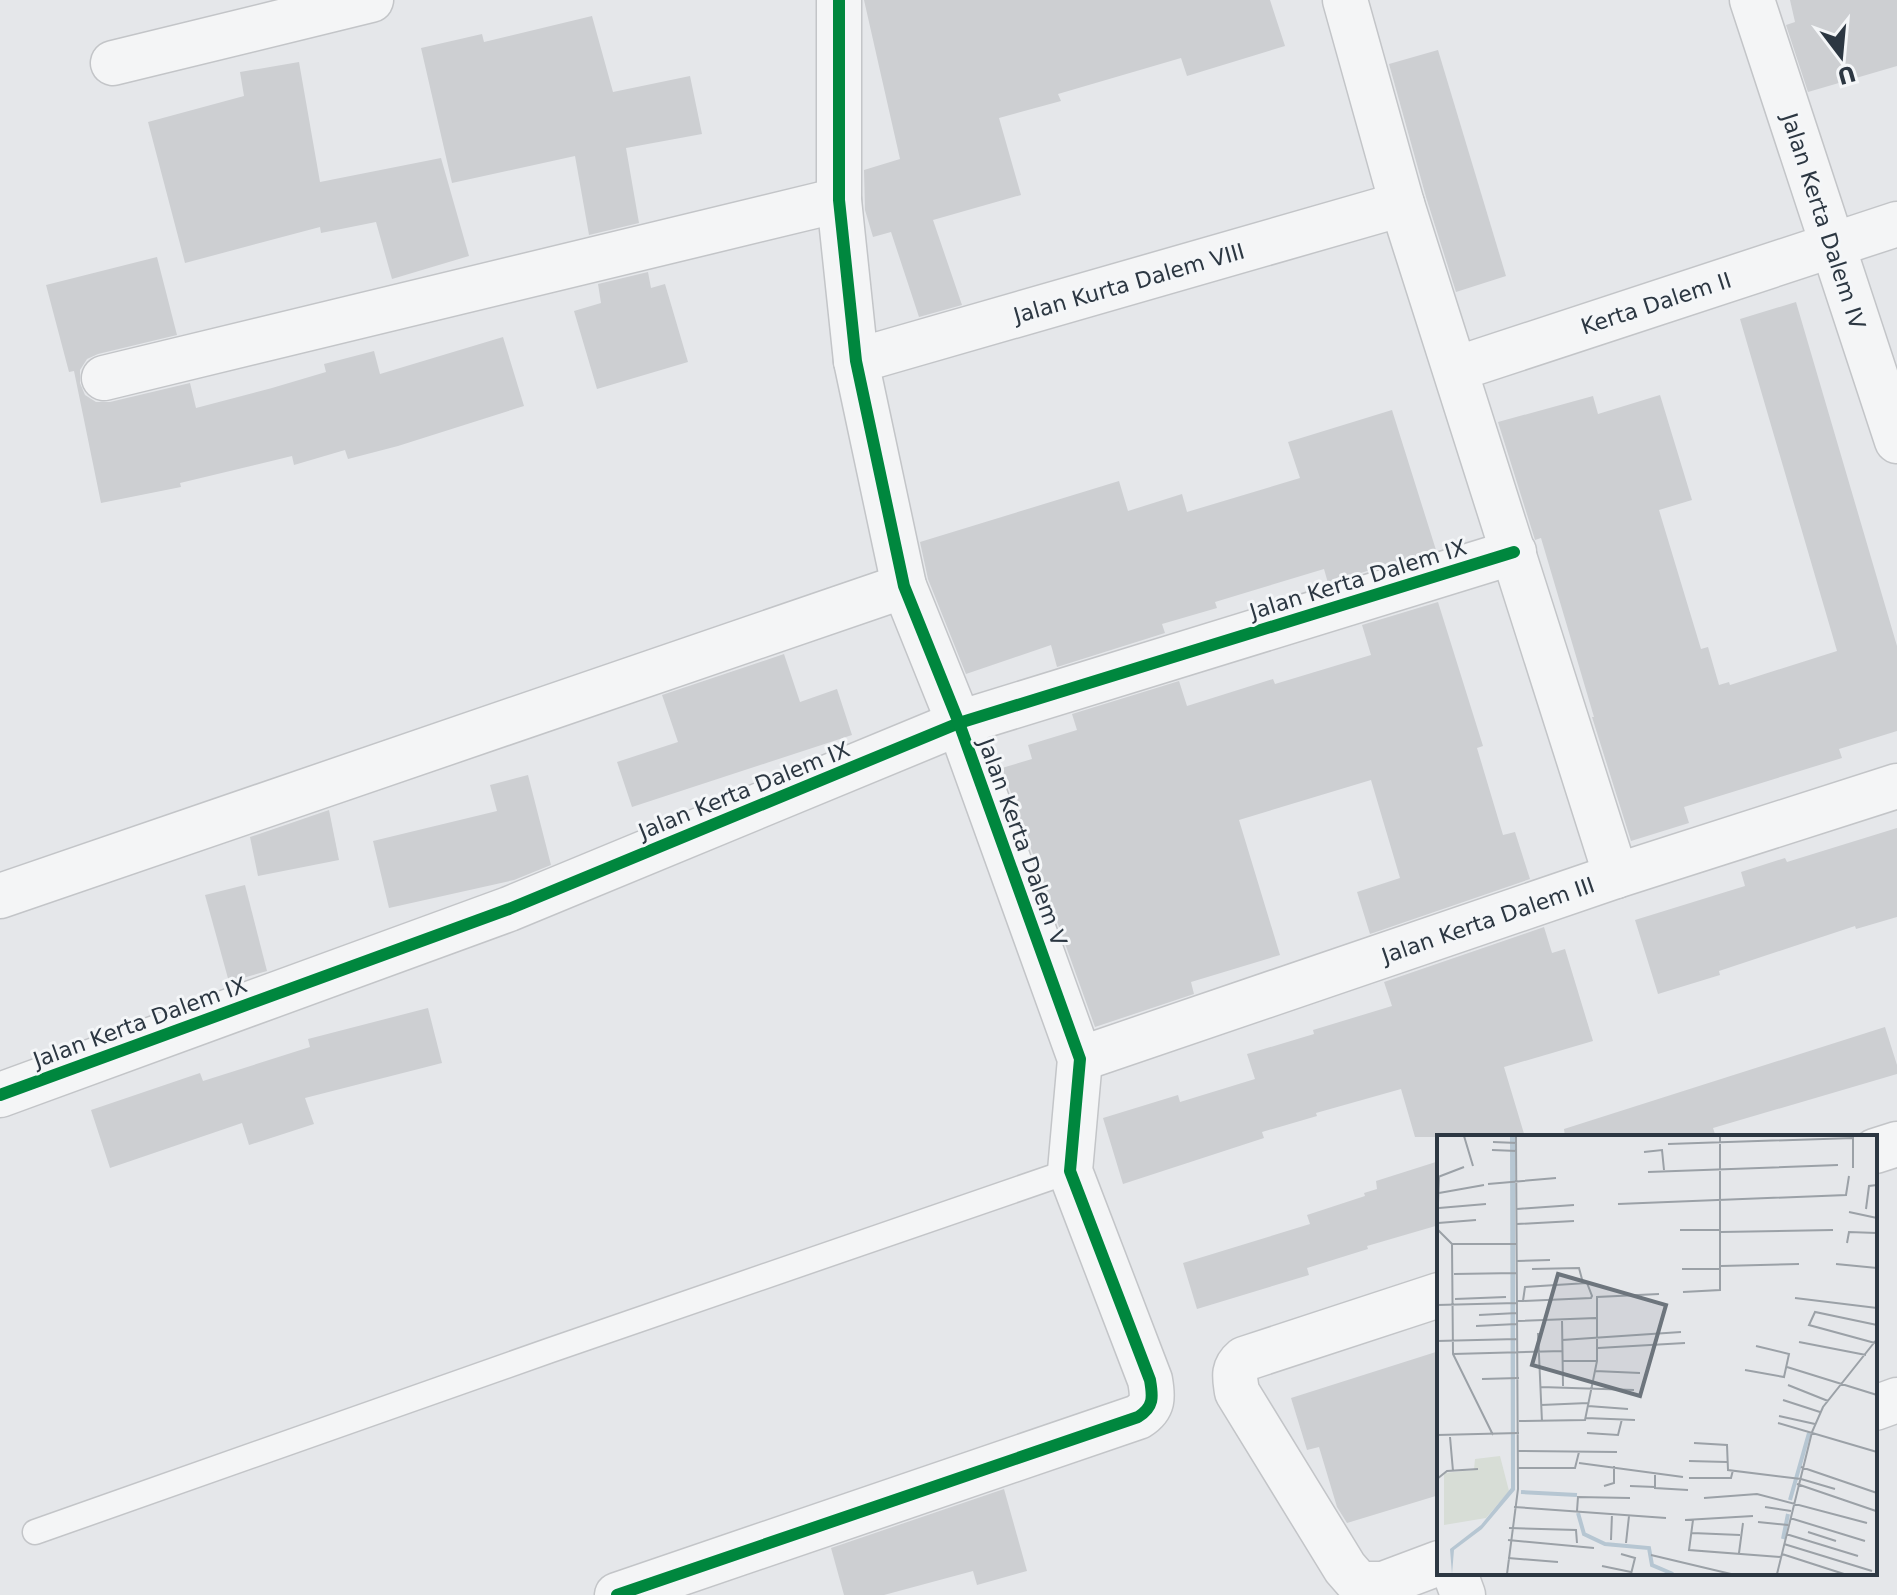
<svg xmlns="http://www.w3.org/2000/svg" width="1897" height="1595" font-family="'DejaVu Sans',sans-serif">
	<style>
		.building { fill: #cdcfd2 }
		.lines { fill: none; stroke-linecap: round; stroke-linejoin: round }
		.lane-casing { stroke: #c3c5c8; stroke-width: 27 }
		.street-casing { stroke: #c3c5c8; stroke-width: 47 }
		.lane { stroke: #f4f5f6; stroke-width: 24 }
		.street { stroke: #f4f5f6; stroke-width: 44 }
		.cycleway-casing { stroke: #f4f6f8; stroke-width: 17 }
		.cycleway { stroke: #00873e; stroke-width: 12 }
		.labels { text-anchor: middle; stroke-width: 6; stroke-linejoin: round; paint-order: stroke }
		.street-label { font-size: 22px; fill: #2c3742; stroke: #f4f6f8 }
		.inset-river { fill: none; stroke: #b6c6d2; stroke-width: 4 }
		.inset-road { fill: none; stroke: #9ba1a7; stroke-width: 2 }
		.view { fill: #6d757d; fill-opacity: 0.15; stroke: #6d757d; stroke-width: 4 }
		.inset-edge { fill: none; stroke: #2c3742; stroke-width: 4 }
	</style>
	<rect width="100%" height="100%" fill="#e5e7ea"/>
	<g class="building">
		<polygon points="864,0 1270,0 1285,46 1187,76 1181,58 1058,94 1061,101 999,118 1021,195 933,220 962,305 919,317 891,232 873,237 865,210 864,170 900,159"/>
		<polygon points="1790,0 1897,0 1897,66 1808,92 1786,25 1795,22"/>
		<polygon points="592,16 613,92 690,76 702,134 626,148 639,223 589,235 575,156 452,183 421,48 482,34 484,42"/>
		<polygon points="1438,50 1506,276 1456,292 1426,197 1389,64"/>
		<polygon points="299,62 320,182 441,158 469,256 392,279 376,222 321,233 320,227 185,263 148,122 244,96 240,72"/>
		<polygon points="157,257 177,335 98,354 87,359 80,370 80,383 85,395 96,402 110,402 190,383 196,408 272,388 326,372 324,364 374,351 380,374 503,337 524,406 398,446 348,459 345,450 294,465 292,456 180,483 181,487 101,503 74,371 69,372 46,285"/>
		<polygon points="648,272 651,288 665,284 688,362 597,389 574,311 601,303 598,284"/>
		<polygon points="1796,302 1897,646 1897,731 1839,749 1842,758 1684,807 1689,823 1631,841 1592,717 1594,717 1541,538 1535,540 1498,422 1593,396 1598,414 1660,395 1692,500 1659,510 1701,649 1708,647 1719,685 1729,682 1730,685 1837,651 1740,319"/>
		<polygon points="1392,410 1436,550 1328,583 1324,569 1215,602 1217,608 1162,624 1165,633 1057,667 1051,645 966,674 928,579 920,542 1119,481 1128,511 1182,494 1187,512 1300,478 1288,442"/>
		<polygon points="1438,602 1483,746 1477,748 1503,835 1515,832 1530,879 1370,934 1357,892 1400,878 1371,780 1239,820 1280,955 1191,982 1194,994 1095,1027 1002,768 1032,759 1028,745 1077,730 1072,714 1179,681 1187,706 1273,679 1275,684 1371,655 1362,625"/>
		<polygon points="784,654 800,702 837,689 852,735 632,807 617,762 678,742 662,695"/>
		<polygon points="528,775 551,865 514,880 389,908 373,841 497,811 490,785"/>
		<polygon points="329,810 339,860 258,876 250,837"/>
		<polygon points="1897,828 1897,917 1856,929 1855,926 1719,971 1720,975 1658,994 1635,920 1745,886 1741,872 1785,858 1787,862"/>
		<polygon points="245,885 267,971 229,982 205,895"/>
		<polygon points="1544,927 1552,953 1565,949 1593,1041 1504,1067 1525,1137 1415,1137 1401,1089 1316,1113 1317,1116 1262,1132 1264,1138 1123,1184 1103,1118 1178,1095 1180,1102 1255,1079 1247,1054 1314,1034 1313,1030 1392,1006 1384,982"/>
		<polygon points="428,1008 442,1063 305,1098 314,1124 249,1145 242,1123 110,1168 91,1110 200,1073 203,1081 310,1047 308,1039"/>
		<polygon points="1885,1027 1897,1065 1897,1074 1713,1128 1716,1137 1565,1137 1564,1129"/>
		<polygon points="1439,1161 1439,1225 1367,1246 1368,1249 1307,1268 1309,1275 1197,1309 1183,1263 1310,1224 1307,1215 1365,1196 1364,1193 1377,1189 1376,1181"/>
		<polygon points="1439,1351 1439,1495 1347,1523 1337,1507 1319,1447 1307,1450 1291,1398"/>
		<polygon points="1004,1489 1027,1571 977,1585 973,1571 884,1595 844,1595 831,1548"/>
	</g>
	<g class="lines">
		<defs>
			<polyline id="lane" points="35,1532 551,1350 1070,1171"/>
			<g id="street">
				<polyline points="1345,0 1402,204 1616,876"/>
				<polyline points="1752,0 1897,441"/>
				<polyline points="113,63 371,0"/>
				<polyline points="856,361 1402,204"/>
				<polyline points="1456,369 1897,224"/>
				<polyline points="104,378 839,200"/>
				<polyline points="0,896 904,586"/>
				<polyline points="1080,1059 1616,876 1897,786"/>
				<polyline points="0,1095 509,909 959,723 1514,552"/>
				<polyline points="1875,1151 1897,1144"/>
				<path d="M1439,1295L1244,1359C1232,1369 1235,1378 1237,1392L1345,1568L1359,1584H1383L1439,1563"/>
				<polyline points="1875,1408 1897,1400"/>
				<polyline points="1455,1573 1463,1595"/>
				<path d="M617,1595L1138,1417C1154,1407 1153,1397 1150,1380L1070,1171L1080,1059L959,723L904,586L856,361L839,200V0"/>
			</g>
		</defs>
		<use href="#lane" class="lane-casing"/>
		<use href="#street" class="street-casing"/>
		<use href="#lane" class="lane"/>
		<use href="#street" class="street"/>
		<defs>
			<g id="cycleway">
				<polyline points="0,1095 509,909 959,723 1514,552"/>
				<path d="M617,1595L1138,1417C1154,1407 1153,1397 1150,1380L1070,1171L1080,1059L959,723L904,586L856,361L839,200V0"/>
			</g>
		</defs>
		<use href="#cycleway" class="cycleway-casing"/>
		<use href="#cycleway" class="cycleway"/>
	</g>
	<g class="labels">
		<g class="street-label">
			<text transform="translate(1824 221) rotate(72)" y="8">Jalan Kerta Dalem IV</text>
			<text transform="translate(1129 283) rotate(-16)" y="8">Jalan Kurta Dalem VIII</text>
			<text transform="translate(1656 303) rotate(-18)" y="8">Kerta Dalem II</text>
			<text transform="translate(1358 579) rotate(-17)" y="8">Jalan Kerta Dalem IX</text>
			<text transform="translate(744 790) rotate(-22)" y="8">Jalan Kerta Dalem IX</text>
			<text transform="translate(1023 842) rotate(70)" y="8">Jalan Kerta Dalem V</text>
			<text transform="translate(1488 920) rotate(-19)" y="8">Jalan Kerta Dalem III</text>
			<text transform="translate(140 1022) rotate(-20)" y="8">Jalan Kerta Dalem IX</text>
		</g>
	</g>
	<g transform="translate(1437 1135)">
		<rect width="440" height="440" fill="#e5e7ea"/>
		<path d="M63,321L72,356L49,383L7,390V338L37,335L38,324Z" fill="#d7ddd6"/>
		<path d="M73,1H78V355L45,394L17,415L15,439L13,414L44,390L74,353Z" fill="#b6c6d2"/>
		<path class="inset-river" d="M84,357L140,360M353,365L372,298M141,378L147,399L168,409L212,413L215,430L236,439M346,404L351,379"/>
		<path class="inset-road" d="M27,1L36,31M56,7L80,8M231,9L416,3V33M55,15L80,16M207,17L225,15L227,35M211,37L401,30M1,42L27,32M51,49L119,43M2,58L47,50M181,69L409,60L412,41M2,73L49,69M80,74L137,70M429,74L432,51L440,50M412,77L440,83M1,88L39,85M80,89L137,86M0,94L15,109L16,219L56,300M0,94L2,42M243,95H284M284,97L396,95M410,108L412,97L440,98M15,109H80M80,126L113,125M399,129L440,133M284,131L362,129M95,134L142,133L146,148M245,134H284M17,139L80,138M246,157L283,155V1M358,163L440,173M18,164L69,162M80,166H86L154,163L155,161L150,148L88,152L86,166M0,170L80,168M42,180L80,178M125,184L126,251M80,186L159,183M39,191L80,189M101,198L105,287M125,205L244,197M0,206L80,204M362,207L429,220M438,208L372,190L378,177L440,190M161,213L248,208M16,219L126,216M126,226H160M350,232L440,260M308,235L347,242L352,219L319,211M158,236L203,238M45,244L82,243M351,250L391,266M104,252L197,255M346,265L383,277M104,270L151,268M151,271L191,274M342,281L378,289M149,283L198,285M82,286L148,285L160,226V162L222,159M341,288L440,317M150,298L181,300L185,284M0,300L82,298M13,302L16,336M257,308L290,310L291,335L364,344L398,354M81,316L180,317M252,326L290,327M142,328L246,342M364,332L440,358M81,333H138L142,317M218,340V353L251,355M252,343H294L296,335M0,344L10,336L41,334M360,349L439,376M167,351L177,348V331M193,351L218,352M267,363L320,359L430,388M77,372L229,383M328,372L354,376M140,376L141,362L193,363M353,383L428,406M248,385L316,381M256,385L252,415L344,422M321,387L351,390M72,393L139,395L140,408M371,397L399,406M255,398L303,400M349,399L421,421M71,405L157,413M174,405L175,379M189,408L192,381M347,409L435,436M302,418L306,388M184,419L198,423L194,439M345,419L407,439M214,420L294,439M71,423L121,427M165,431L194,437M70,439L81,354L79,1M340,439L375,297L386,272L440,204"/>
		<path class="view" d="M121,139L229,170L203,261L95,230Z"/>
		<rect width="440" height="440" class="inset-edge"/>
	</g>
	<g transform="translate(1841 56) rotate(164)" stroke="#f4f6f8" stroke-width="6" paint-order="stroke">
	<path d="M0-6L14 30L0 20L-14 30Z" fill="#2c3742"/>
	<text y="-12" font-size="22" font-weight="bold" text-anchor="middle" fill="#2c3742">U</text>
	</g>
</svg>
